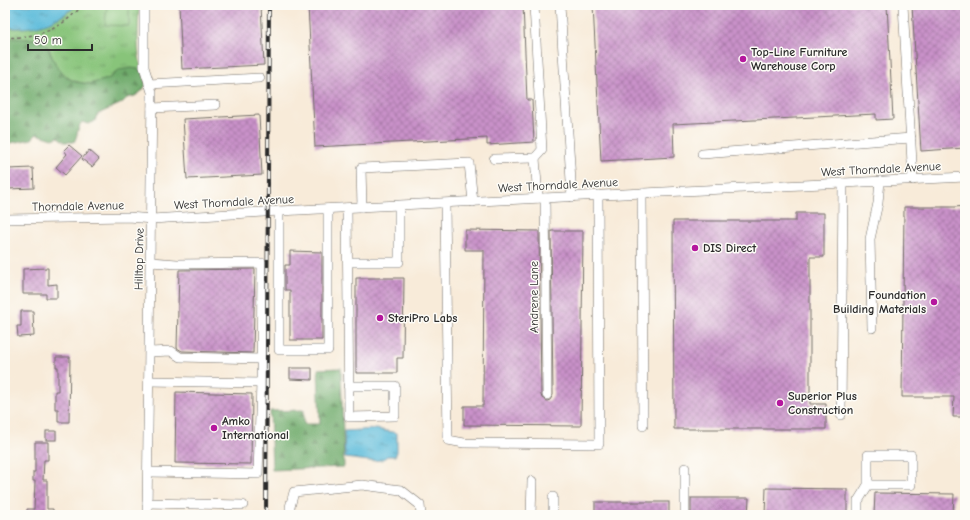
<svg xmlns="http://www.w3.org/2000/svg" width="970" height="520" font-family="'Comic Neue',sans-serif">
	<style>
		.grass { fill: url(#grass-tufts); stroke: #5a7852 }
		.forest { fill: url(#forest-firs); stroke: #4c6a4a }
		.park { fill: #88c47a; stroke: #5a7852 }
		.water { fill: url(#water-ripples); stroke: #447382 }
		.building { fill: url(#building-cross-hatch) }
		.lines { fill: none; stroke-linecap: round; stroke-linejoin: round }
		.minor-casing { stroke: #736e68; stroke-width: 10 }
		.path { stroke: #736e68; stroke-width: 1.5; stroke-dasharray: 3 3; stroke-linecap: butt }
		.minor { stroke: #fff; stroke-width: 9 }
		.rail-casing { stroke: #2b2b2b; stroke-width: 4 }
		.rail { stroke: #fdfcf7; stroke-width: 2.5; stroke-dasharray: 8; stroke-linecap: butt }
		.poi-dot { fill: #b5179e; stroke: #fdfcf7; stroke-width: 1.5 }
		.labels { text-anchor: middle; stroke-width: 3; stroke-linejoin: round; paint-order: stroke }
		.poi-label { font-size: 12px; font-weight: bold; fill: #2b2b2b; stroke: #fdfcf7; text-anchor: start }
		.street-label { font-size: 12px; fill: #2b2b2b; stroke: #fdfcf7 }
	</style>
	<defs>
		<pattern id="grass-tufts" width="24" height="20" patternUnits="userSpaceOnUse"><rect width="24" height="20" fill="#88c47a"/><path d="M3 7l-1-3M5 7V3M7 7l1-3M15 17l-1-3M17 17v-4M19 17l1-3" fill="none" stroke="#6f9f64"/></pattern>
		<pattern id="forest-firs" width="22" height="20" patternUnits="userSpaceOnUse"><rect width="22" height="20" fill="#6eaa6a"/><path d="M5 1l3.5 6h-7zM16 11l3.5 6h-7z" fill="#5b8b57"/></pattern>
		<pattern id="water-ripples" width="26" height="14" patternUnits="userSpaceOnUse"><rect width="26" height="14" fill="#5cbbda"/><path d="M2 4q2-2 4 0t4 0M15 11q2-2 4 0t4 0" fill="none" stroke="#4c98b1"/></pattern>
		<pattern id="building-cross-hatch" width="8" height="8" patternUnits="userSpaceOnUse"><rect width="8" height="8" fill="#c991c9"/><path d="M0 0l8 8M0 8l8-8" fill="none" stroke="#a377a3"/></pattern>
	</defs>
	<rect width="100%" height="100%" fill="#fdfcf7"/>
	<filter id="ink" filterUnits="userSpaceOnUse"><feTurbulence type="fractalNoise" baseFrequency=".025" numOctaves="2"/><feDisplacementMap in="SourceGraphic" scale="8" xChannelSelector="R" yChannelSelector="G"/><feConvolveMatrix kernelMatrix="1 2 1 2 8 2 1 2 1" color-interpolation-filters="sRGB"/></filter>
	<filter id="wash" filterUnits="userSpaceOnUse"><feTurbulence type="fractalNoise" baseFrequency=".012" numOctaves="4" result="noise"/><feDisplacementMap in="SourceGraphic" scale="16" xChannelSelector="R" yChannelSelector="G"/><feGaussianBlur stdDeviation="0.9" result="paint"/><feColorMatrix in="noise" values="0 0 0 0 0 0 0 0 0 0 0 0 0 0 0 0 0 1.4 0 .05"/><feComposite in="paint" operator="in"/></filter>
	<g filter="url(#wash)">
		<rect width="100%" height="100%" fill="#f8ebd9"/>
		<path class="grass" d="M77,5H139C139,27 135,51 143,72L119,70C116,73 113,76 109,78C94,88 69,84 58,69C54,62 51,54 48,46L5,38V27C32,31 56,22 77,5Z"/>
		<g class="forest">
			<path d="M5,38L36,39L43,42L47,46L58,69L68,78L76,82L89,84L108,79L119,70L131,68L139,69L143,72L146,85L142,91L135,96L127,98L122,103L98,114L96,117L95,121L88,124L82,122C77,127 78,136 74,142H65L58,137L53,139L37,134L32,139L5,144Z"/>
			<polygon points="341,368 344,467 272,470 270,411 304,410 304,424 320,424 318,369"/>
		</g>
		<polygon class="park" points="107,5 129,5 129,26 105,25"/>
		<g class="water">
			<path d="M5,5H77C56,23 32,31 5,27Z"/>
			<polygon points="376,429 397,433 397,452 395,456 387,456 382,460 369,461 345,458 344,431"/>
		</g>
		<g id="blocks">
			<g class="building">
				<polygon points="179,5 261,5 264,65 182,69"/>
				<polygon points="308,5 523,5 527,100 532,100 534,142 487,145 487,138 315,147"/>
				<polygon points="593,5 887,5 893,119 876,120 876,114 673,124 674,157 601,161"/>
				<polygon points="912,5 965,5 965,148 921,151"/>
				<polygon points="259,115 262,175 187,179 183,119"/>
				<polygon points="69,145 82,156 65,175 56,167 67,154 64,150"/>
				<polygon points="89,150 99,159 92,167 82,159"/>
				<polygon points="33,168 34,188 8,189 8,169"/>
				<polygon points="965,206 965,417 953,417 954,397 902,397 904,207 955,207"/>
				<polygon points="796,213 824,213 824,257 810,257 810,404 826,404 826,429 674,429 673,221 796,221"/>
				<polygon points="465,230 539,231 541,395 542,398 547,401 550,400 553,395 551,231 583,231 581,426 464,425 464,406 483,406 484,250 465,250"/>
				<polygon points="290,251 322,252 322,340 290,340 290,290 285,290 285,265 290,265"/>
				<polygon points="48,268 48,285 57,284 57,298 46,298 46,294 23,294 23,269"/>
				<polygon points="255,269 253,353 182,351 177,348 179,270"/>
				<polygon points="356,278 404,278 403,358 397,358 397,373 356,373"/>
				<polygon points="21,311 33,311 34,336 18,337 17,326 21,326"/>
				<polygon points="56,357 70,357 69,422 58,422 58,409 55,409 55,391 58,391 58,367 56,367"/>
				<polygon points="290,368 312,368 312,380 290,379"/>
				<polygon points="176,392 252,394 251,464 175,463"/>
				<rect x="46" y="431" width="10" height="9"/>
				<polygon points="35,442 48,442 48,460 44,460 43,480 47,480 47,509 53,509 53,515 27,515 27,509 34,509 35,481 33,481 33,472 35,472"/>
				<polygon points="766,488 847,489 847,515 765,515"/>
				<polygon points="875,493 954,494 953,515 874,515"/>
				<polygon points="691,498 749,498 748,515 691,515"/>
				<rect x="595" y="502" width="74" height="13"/>
			</g>
		</g>
	</g>
	<g filter="url(#ink)">
		<use href="#blocks" fill-opacity="0" stroke="#736e68" stroke-width="1"/>
		<g class="lines">
			<defs>
				<g id="minor">
					<polyline points="144,5 144,67 152,92 147,515"/>
					<polyline points="534,5 542,150 535,158 538,198"/>
					<polyline points="560,5 572,197"/>
					<polyline points="903,5 913,180"/>
					<polyline points="149,84 260,78"/>
					<polyline points="152,108 216,105"/>
					<polyline points="702,154 911,138"/>
					<polyline points="494,159 535,158"/>
					<polyline points="642,193 643,426"/>
					<polyline points="545,198 547,395"/>
					<polyline points="445,204 448,440 464,443 599,444 598,195"/>
					<polyline points="362,207 361,168 469,163 473,202"/>
					<path d="M347,208C348,278 348,348 349,417L395,416V386H348"/>
					<polyline points="279,211 279,350 328,350 328,209"/>
					<polyline points="5,219 129,217 152,219 279,211 965,177"/>
					<polyline points="348,262 399,262 399,206"/>
					<polyline points="872,328 870,239 878,203 880,181"/>
					<polyline points="150,352 171,351 180,357 262,359"/>
					<polyline points="149,381 261,383 262,263 177,264 151,262"/>
					<polyline points="841,415 843,183"/>
					<polyline points="685,468 685,515"/>
					<polyline points="148,472 258,474 261,383"/>
					<polyline points="553,497 553,515"/>
					<polyline points="147,503 243,505"/>
					<polyline points="290,515 290,507 294,492 362,485 401,490 420,505 421,515"/>
					<polyline points="531,515 532,481"/>
					<polyline points="858,515 858,501 868,485 868,455 911,455 911,485 868,485"/>
				</g>
			</defs>
			<use href="#minor" class="minor-casing"/>
			<path class="path" d="M5,38C41,36 57,32 83,5"/>
			<use href="#minor" class="minor"/>
			<defs>
				<polyline id="rail" points="266,515 269,5"/>
			</defs>
			<use href="#rail" class="rail-casing"/>
			<use href="#rail" class="rail"/>
		</g>
	</g>
	<g class="poi-dot">
		<circle cx="743" cy="59" r="4"/>
		<circle cx="695" cy="248" r="4"/>
		<circle cx="934" cy="302" r="4"/>
		<circle cx="380" cy="318" r="4"/>
		<circle cx="780" cy="403" r="4"/>
		<circle cx="214" cy="428" r="4"/>
	</g>
	<g class="labels">
		<g class="poi-label">
			<text x="751" y="56">Top-Line Furniture<tspan x="751" dy="14">Warehouse Corp</tspan></text>
			<text x="703" y="252">DIS Direct</text>
			<text x="926" y="299" text-anchor="end">Foundation<tspan x="926" dy="14">Building Materials</tspan></text>
			<text x="388" y="322">SteriPro Labs</text>
			<text x="788" y="400">Superior Plus<tspan x="788" dy="14">Construction</tspan></text>
			<text x="222" y="425">Amko<tspan x="222" dy="14">International</tspan></text>
		</g>
		<g class="street-label">
			<text transform="translate(881 169) rotate(-3)" y="4">West Thorndale Avenue</text>
			<text transform="translate(558 185) rotate(-3)" y="4">West Thorndale Avenue</text>
			<text transform="translate(234 202) rotate(-3)" y="4">West Thorndale Avenue</text>
			<text transform="translate(78 206) rotate(-1)" y="4">Thorndale Avenue</text>
			<text transform="translate(139 259) rotate(-89)" y="4">Hilltop Drive</text>
			<text transform="translate(534 297) rotate(-90)" y="4">Andrene Lane</text>
		</g>
	</g>
	<rect width="970" height="520" fill="none" stroke="#fdfcf7" stroke-width="20"/>
	<path d="M28 44v6h64v-6" fill="none" stroke="#2b2b2b" stroke-width="2"/>
	<text x="34" y="44" font-size="12" fill="#2b2b2b" stroke="#fdfcf7" stroke-width="3" paint-order="stroke">50 m</text>
</svg>
